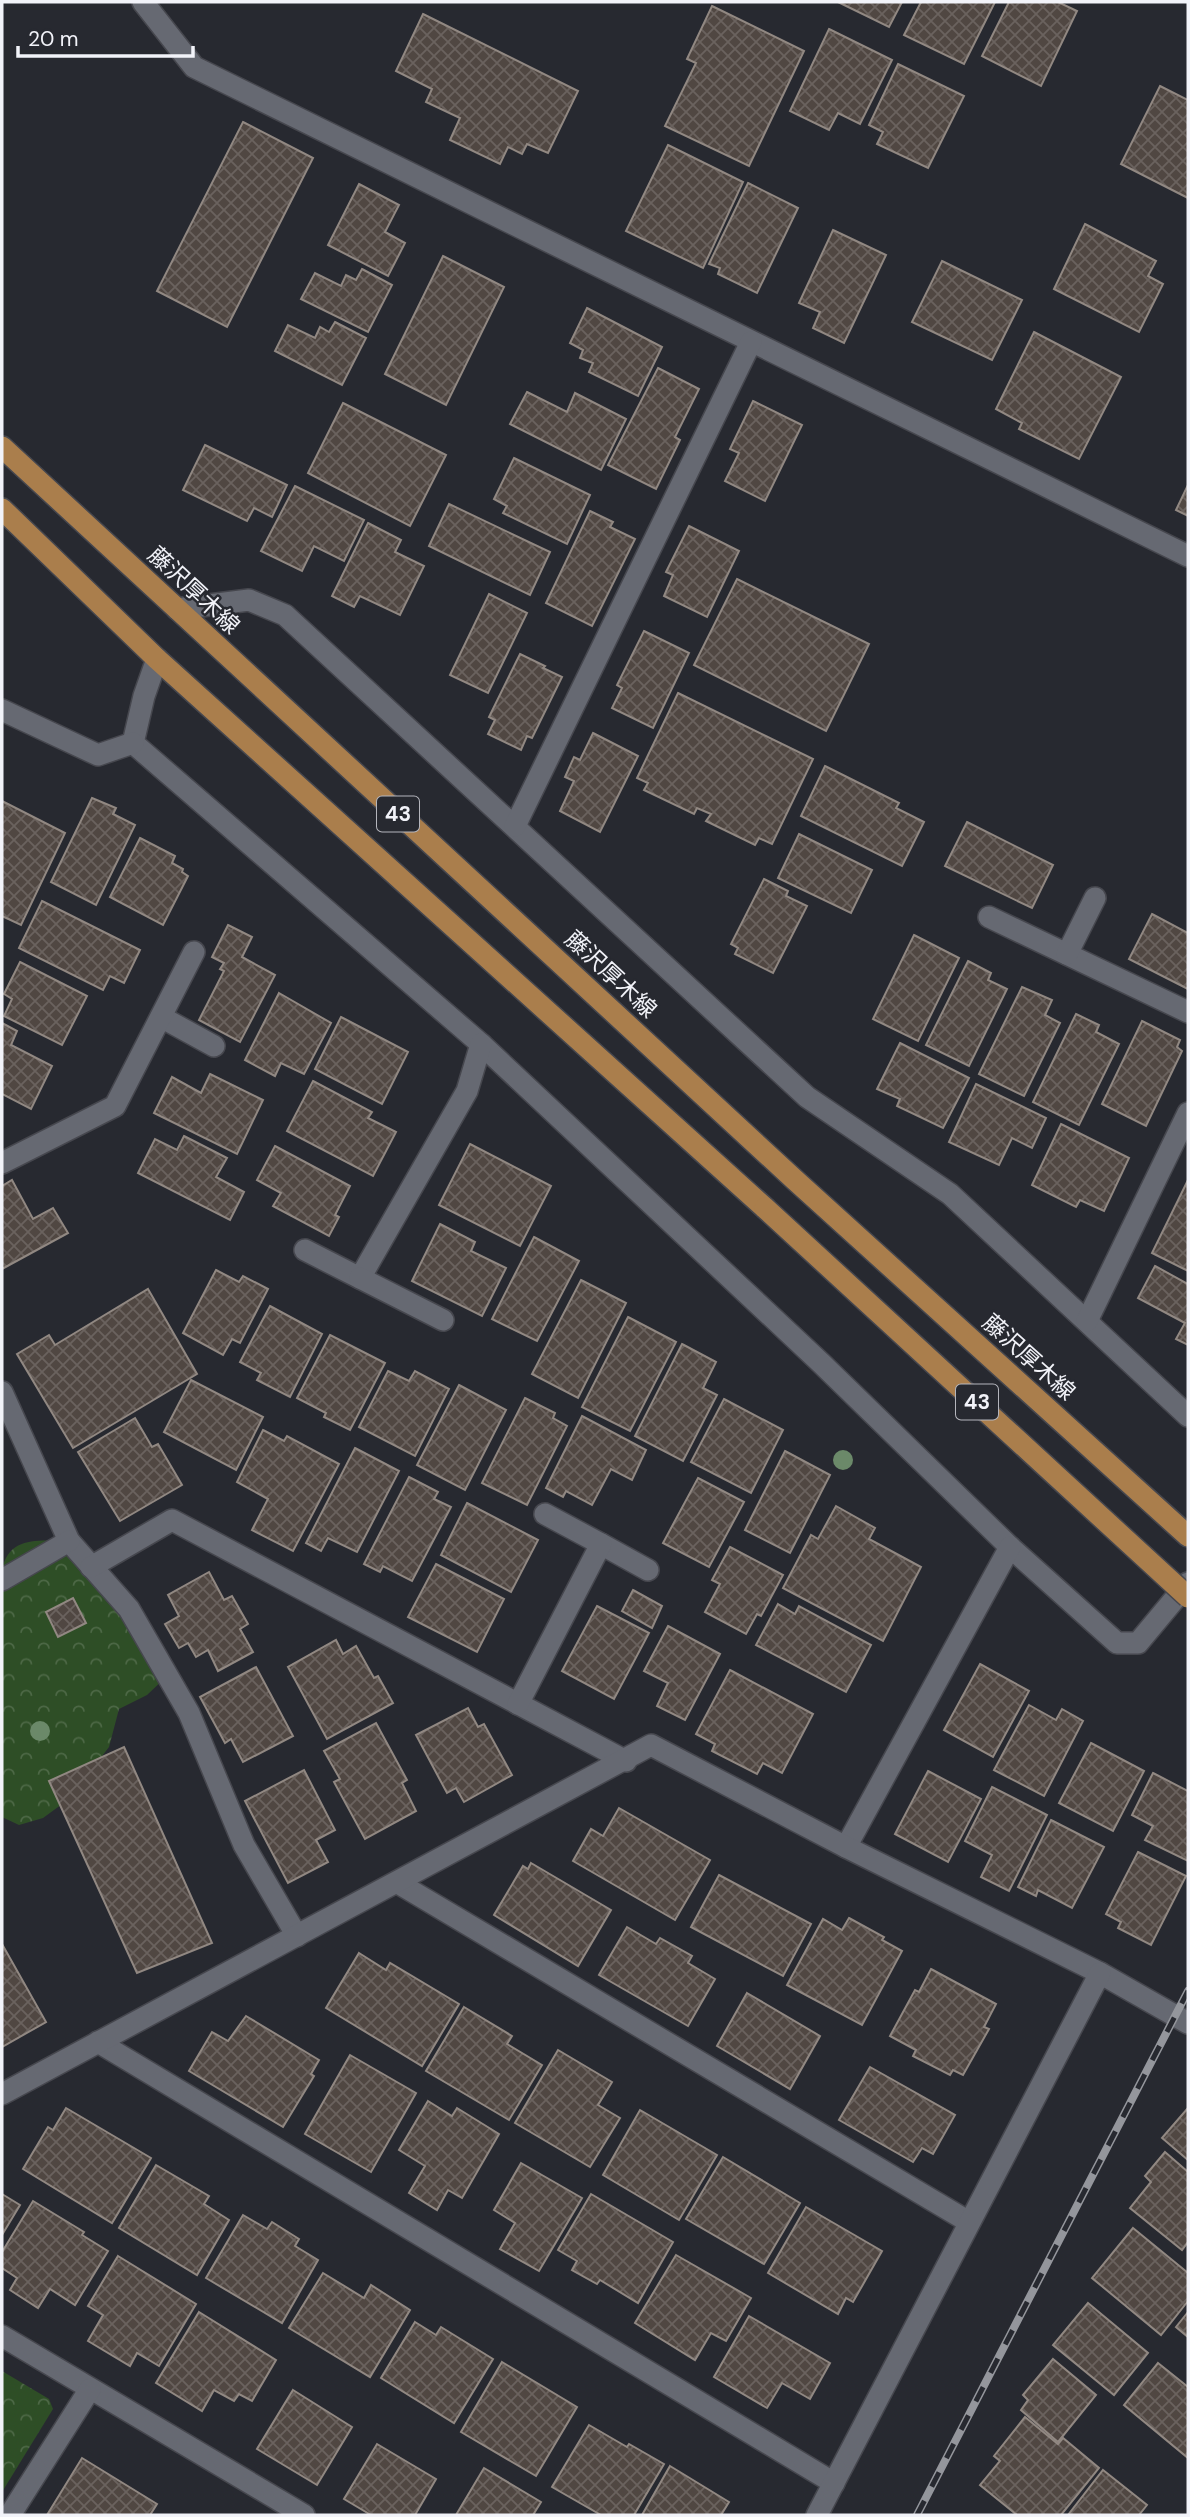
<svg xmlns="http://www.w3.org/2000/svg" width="1190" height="2517" font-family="'DM Sans','Noto Sans JP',sans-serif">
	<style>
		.forest { fill: url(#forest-crowns) }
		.building { fill: url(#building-cross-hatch); stroke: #918882; stroke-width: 2 }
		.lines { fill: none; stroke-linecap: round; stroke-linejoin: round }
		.minor-casing { stroke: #46474e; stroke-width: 24 }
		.major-casing { stroke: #46474e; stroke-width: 24 }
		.minor { stroke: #666972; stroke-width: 21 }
		.major { stroke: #aa7e4c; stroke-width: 21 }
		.rail-casing { stroke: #94969c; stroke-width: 8 }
		.rail { stroke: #272930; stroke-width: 5; stroke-dasharray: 16; stroke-linecap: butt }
		.major-bridge-casing { stroke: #46474e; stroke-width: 24; stroke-linecap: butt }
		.major-bridge { stroke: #aa7e4c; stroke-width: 21 }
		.tree { fill: #6b8969 }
		.labels { text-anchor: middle; stroke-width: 5; stroke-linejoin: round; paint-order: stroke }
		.shield { fill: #272930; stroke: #b5b6bd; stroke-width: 2 }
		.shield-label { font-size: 21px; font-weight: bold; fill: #f2f3f9 }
		.street-label { font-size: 23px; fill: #f2f3f9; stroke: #272930 }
	</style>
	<defs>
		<pattern id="forest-crowns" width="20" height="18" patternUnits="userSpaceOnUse" patternTransform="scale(1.75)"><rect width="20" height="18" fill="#2e4e26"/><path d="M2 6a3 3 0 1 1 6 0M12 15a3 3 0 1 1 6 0" fill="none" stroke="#4d6846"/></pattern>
		<pattern id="building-cross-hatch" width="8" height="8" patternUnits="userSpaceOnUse" patternTransform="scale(1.75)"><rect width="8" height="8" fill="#504742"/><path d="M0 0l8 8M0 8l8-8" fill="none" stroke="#6a625e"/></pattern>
	</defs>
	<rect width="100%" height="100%" fill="#272930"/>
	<g class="forest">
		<path d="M71,1541L166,1677L147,1695L119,1709L109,1747L69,1799L43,1818L19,1825L2,1817V1570C9,1534 42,1541 71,1541Z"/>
		<polygon points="2,2371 49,2399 53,2409 2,2492"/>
	</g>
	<g class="building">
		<polygon points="838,2 902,2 889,27"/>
		<polygon points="921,2 995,2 964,64 904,35"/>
		<polygon points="1009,2 1058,2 1077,11 1041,86 982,56"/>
		<polygon points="712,6 804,51 749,166 665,126 696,63 687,59"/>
		<polygon points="423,14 578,91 548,153 527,144 522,154 508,147 500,164 450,140 460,118 426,102 432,89 396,71"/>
		<polygon points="829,29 892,60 860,124 838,113 829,130 790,111"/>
		<polygon points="898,64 964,96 928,168 877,144 883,132 869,125"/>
		<polygon points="1160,86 1188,100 1188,198 1121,164"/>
		<polygon points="243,122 313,158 227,327 157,291"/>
		<polygon points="668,145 743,182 703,268 626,231"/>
		<polygon points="748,183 798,208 757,293 718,274 720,268 709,264"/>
		<polygon points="359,184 399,205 385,232 405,243 388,276 328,245"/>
		<polygon points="1085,224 1156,261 1148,276 1163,284 1139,332 1054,289"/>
		<polygon points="833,230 886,255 844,343 813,328 820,312 799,303"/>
		<polygon points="443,256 504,287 446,405 385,374"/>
		<polygon points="942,261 1022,300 992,360 912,322"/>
		<polygon points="362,269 392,285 368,332 301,299 315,273 341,286 346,275 356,280"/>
		<polygon points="587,308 662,347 638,396 589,372 593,363 580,358 583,350 570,343"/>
		<polygon points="335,322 366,338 342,385 275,351 288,325 315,338 320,327 329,332"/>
		<polygon points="1034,332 1121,377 1079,459 1019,429 1022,423 996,409"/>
		<polygon points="658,368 699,389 675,437 680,440 656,489 608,465"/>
		<polygon points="527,392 567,412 575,393 626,419 601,470 510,424"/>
		<polygon points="753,401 802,425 765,501 725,481 739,453 730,449"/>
		<polygon points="343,403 446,455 410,526 308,473"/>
		<polygon points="205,445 287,485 272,517 254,508 247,521 183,490"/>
		<polygon points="514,458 590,495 567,544 503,513 507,506 494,499"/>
		<polygon points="1188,485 1188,516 1176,510"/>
		<polygon points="295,486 364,520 344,561 314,546 302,571 261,551"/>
		<polygon points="449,504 550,552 530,595 429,546"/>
		<polygon points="590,511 613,522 610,527 635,539 592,626 546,603"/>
		<polygon points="368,523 401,540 395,552 424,566 400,615 360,596 354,607 332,596"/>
		<polygon points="689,526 739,551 707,617 664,596 673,575 666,572"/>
		<polygon points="737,579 869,644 826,731 694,665"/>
		<polygon points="489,594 527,613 488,693 450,675"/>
		<polygon points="644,631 689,653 653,728 612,708 622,688 617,685"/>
		<polygon points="520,654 545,666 543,668 562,677 532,738 527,736 521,750 488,734 495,720 489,717"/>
		<polygon points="678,693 813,759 772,844 759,838 755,845 706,821 711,814 697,808 694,814 644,790 648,783 637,778"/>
		<polygon points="593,733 638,756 600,832 560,811 574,781 565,777 574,757 580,760"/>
		<polygon points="825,766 899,803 896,808 924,822 902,866 801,816"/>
		<polygon points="92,798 116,808 113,814 135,825 96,905 51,882"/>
		<polygon points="2,801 65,833 21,925 2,916"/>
		<polygon points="967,822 1053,865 1032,908 945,866"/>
		<polygon points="799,834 872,870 851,913 778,878"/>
		<polygon points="140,838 175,856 172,863 183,869 182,872 188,876 163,925 110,897"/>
		<polygon points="764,879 788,891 786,896 807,906 773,973 735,954 738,948 731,944"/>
		<polygon points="42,901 140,950 124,983 110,976 103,990 19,948"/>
		<polygon points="1152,914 1188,933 1188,989 1129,959"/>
		<polygon points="228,925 252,937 242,957 275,975 240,1042 199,1020 224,971 220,969 224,963 212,957"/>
		<polygon points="914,935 959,958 918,1041 873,1019"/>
		<polygon points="968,961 991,973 988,980 1007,989 969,1066 926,1045"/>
		<polygon points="20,962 87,996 62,1045 4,1016 12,999 4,994"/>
		<polygon points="1022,987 1052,1000 1045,1015 1060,1023 1024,1096 979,1074"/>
		<polygon points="279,993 331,1023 304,1074 281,1063 275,1076 245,1060"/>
		<polygon points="1076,1014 1099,1025 1096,1032 1119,1044 1079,1125 1033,1102"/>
		<polygon points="341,1017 408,1052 382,1104 315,1069"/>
		<polygon points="1142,1021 1180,1040 1177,1047 1182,1051 1146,1126 1102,1104"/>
		<polygon points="2,1023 17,1031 11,1045 52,1066 31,1109 2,1094"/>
		<polygon points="900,1043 969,1078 943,1128 897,1106 900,1099 877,1089"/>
		<polygon points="210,1074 263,1100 237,1154 154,1113 172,1077 201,1093"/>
		<polygon points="313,1081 372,1112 368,1118 396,1132 373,1176 287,1131"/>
		<polygon points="976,1084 1046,1118 1032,1148 1012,1138 999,1165 949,1142"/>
		<polygon points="1061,1124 1129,1158 1104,1211 1080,1200 1076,1207 1032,1185"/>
		<polygon points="184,1136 227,1158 216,1177 244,1192 230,1220 138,1173 155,1139 177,1150"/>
		<polygon points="470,1144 551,1186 520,1246 439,1205"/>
		<polygon points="275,1146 350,1186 335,1215 339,1217 329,1236 273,1206 281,1193 257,1180"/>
		<polygon points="12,1180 33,1219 53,1208 68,1233 2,1269 2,1186"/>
		<polygon points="1188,1180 1188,1271 1152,1253"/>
		<polygon points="440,1224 475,1242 471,1251 506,1268 482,1316 412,1281"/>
		<polygon points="534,1237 579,1261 537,1341 492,1319"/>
		<polygon points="1155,1266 1188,1284 1188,1345 1176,1339 1185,1323 1138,1298"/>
		<polygon points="216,1270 239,1282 243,1276 268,1289 240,1343 232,1339 223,1355 183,1333"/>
		<polygon points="581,1280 626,1303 578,1398 532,1374"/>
		<polygon points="148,1289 197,1374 73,1448 17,1354 49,1335 55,1345"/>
		<polygon points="270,1306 322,1334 290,1397 257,1380 261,1373 240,1362"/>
		<polygon points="628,1317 676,1342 630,1431 582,1407"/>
		<polygon points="330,1335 385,1363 350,1430 324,1417 326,1413 297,1398"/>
		<polygon points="682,1344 716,1362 703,1388 717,1395 683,1461 635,1436"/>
		<polygon points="388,1371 409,1381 415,1371 449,1389 415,1456 359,1427"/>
		<polygon points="191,1380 263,1417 236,1470 164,1432"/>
		<polygon points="459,1385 506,1410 465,1490 417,1465"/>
		<polygon points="525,1398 555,1413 553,1418 567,1426 527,1505 482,1483"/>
		<polygon points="724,1399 783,1430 751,1493 691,1462"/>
		<polygon points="582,1416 646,1450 632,1480 611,1469 592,1505 566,1491 563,1497 546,1488"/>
		<polygon points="135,1418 152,1447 158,1444 182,1485 120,1521 78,1452"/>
		<polygon points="263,1430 284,1441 287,1436 339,1464 293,1551 252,1530 268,1499 237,1482"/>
		<polygon points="355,1448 399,1471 357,1552 328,1538 321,1551 306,1543"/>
		<polygon points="785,1451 830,1475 790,1553 745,1530"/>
		<polygon points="409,1477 438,1492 434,1499 451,1507 412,1581 383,1566 380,1572 364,1564"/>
		<polygon points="698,1478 744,1502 709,1567 663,1543"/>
		<polygon points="467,1503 538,1540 511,1592 441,1555"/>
		<polygon points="836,1506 875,1528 869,1539 921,1567 883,1641 783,1588 811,1535 818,1539"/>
		<polygon points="730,1547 783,1575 761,1616 757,1614 746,1634 705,1612 720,1584 712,1580"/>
		<polygon points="436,1564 504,1599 477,1652 408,1617"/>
		<polygon points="209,1572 224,1600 232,1596 248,1624 240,1629 253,1652 218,1671 208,1650 196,1657 188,1643 179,1648 165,1624 179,1616 168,1595"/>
		<polygon points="633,1590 662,1606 652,1628 622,1611"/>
		<polygon points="73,1598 86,1623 58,1637 46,1612"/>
		<polygon points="778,1604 795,1614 799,1606 871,1645 846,1692 756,1645"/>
		<polygon points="597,1606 649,1633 614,1699 562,1671"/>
		<polygon points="668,1626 720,1654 685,1720 657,1706 668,1683 644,1671"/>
		<polygon points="336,1640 343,1654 356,1646 374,1678 378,1676 393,1703 327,1739 288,1667"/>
		<polygon points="980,1664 1029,1691 993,1757 944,1730"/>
		<polygon points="256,1667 293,1736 243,1762 231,1739 225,1743 200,1697"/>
		<polygon points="730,1670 813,1714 782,1773 763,1763 757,1774 712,1751 715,1744 696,1734"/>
		<polygon points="1029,1705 1056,1720 1062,1709 1083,1721 1044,1796 994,1770"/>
		<polygon points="468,1708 478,1727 484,1724 512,1775 464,1802 456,1788 447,1793 416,1735"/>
		<polygon points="376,1723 407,1780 402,1783 416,1811 365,1839 334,1782 340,1779 324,1751"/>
		<polygon points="1091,1743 1144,1771 1113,1831 1059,1803"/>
		<polygon points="124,1747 212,1943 137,1973 49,1781"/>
		<polygon points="304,1770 335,1830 316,1840 328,1862 288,1883 245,1801"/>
		<polygon points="928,1771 981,1799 948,1862 895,1834"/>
		<polygon points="1153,1773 1188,1791 1188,1861 1145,1840 1153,1826 1132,1815"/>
		<polygon points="992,1787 1047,1815 1009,1891 981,1877 992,1855 965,1841"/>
		<polygon points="619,1808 710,1860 675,1920 573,1861 591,1829 603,1836"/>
		<polygon points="1051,1820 1104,1847 1072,1908 1038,1890 1036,1896 1018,1887"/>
		<polygon points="1138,1852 1186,1876 1151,1945 1118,1928 1121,1922 1106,1914"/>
		<polygon points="531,1863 611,1910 578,1966 494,1915 523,1866 528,1869"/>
		<polygon points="719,1875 811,1924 783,1976 691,1927"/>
		<polygon points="849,1918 884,1937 882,1940 902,1951 862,2025 787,1985 823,1919 842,1930"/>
		<polygon points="627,1927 656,1944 660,1938 692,1956 688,1963 715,1979 688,2026 599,1975"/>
		<polygon points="2,1944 46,2022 2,2047"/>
		<polygon points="359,1953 386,1970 390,1963 459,2004 422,2066 326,2008"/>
		<polygon points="931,1969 996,2004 984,2027 989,2029 963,2075 953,2070 950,2075 913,2056 916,2050 890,2036 915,1990 919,1992"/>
		<polygon points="747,1993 820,2036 790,2089 717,2046"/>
		<polygon points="464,2007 512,2036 507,2044 542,2065 509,2120 426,2071"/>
		<polygon points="246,2016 319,2060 311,2074 314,2076 283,2127 189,2071 212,2032 228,2041"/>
		<polygon points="558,2050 612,2082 598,2105 620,2118 590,2167 515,2123"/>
		<polygon points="350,2055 416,2093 371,2172 305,2134"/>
		<polygon points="870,2067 955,2115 933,2154 922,2148 913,2162 839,2120"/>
		<polygon points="428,2101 452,2116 457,2108 499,2134 462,2198 448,2190 437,2210 409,2193 425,2166 399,2150"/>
		<polygon points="66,2108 151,2158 112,2223 23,2169 48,2127 53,2130"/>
		<polygon points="1188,2108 1188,2160 1162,2138"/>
		<polygon points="640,2110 717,2155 679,2220 603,2175"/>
		<polygon points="1165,2152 1188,2172 1188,2242 1182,2250 1130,2208 1151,2182 1145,2176"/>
		<polygon points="723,2157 800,2203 764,2264 686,2219"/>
		<polygon points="521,2163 582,2198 539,2271 500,2249 515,2223 494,2210"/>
		<polygon points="156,2165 209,2196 204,2204 229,2220 197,2275 119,2228"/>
		<polygon points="2,2194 20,2205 2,2235"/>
		<polygon points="591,2194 673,2242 638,2303 600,2280 597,2284 572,2270 577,2261 558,2250"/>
		<polygon points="33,2201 84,2232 82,2235 108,2251 75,2305 50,2289 38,2308 10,2290 17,2278 2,2268 2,2252"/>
		<polygon points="806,2207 882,2251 853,2302 846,2298 838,2314 768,2273"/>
		<polygon points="243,2215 267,2229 272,2222 299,2239 295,2246 318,2260 282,2323 206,2278"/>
		<polygon points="1133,2228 1188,2273 1188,2301 1161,2335 1092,2278"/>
		<polygon points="676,2255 751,2298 726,2341 711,2333 695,2360 635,2323"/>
		<polygon points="118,2256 196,2304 159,2366 137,2353 130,2366 88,2341 103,2315 88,2306"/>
		<polygon points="323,2273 364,2298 371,2285 410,2310 370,2377 289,2328"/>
		<polygon points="1088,2303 1148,2353 1114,2395 1053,2345"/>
		<polygon points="199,2312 276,2360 252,2401 239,2394 234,2401 214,2390 202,2411 156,2383"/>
		<polygon points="1188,2312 1188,2337 1176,2327"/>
		<polygon points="749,2316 830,2363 810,2399 782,2383 767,2408 714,2377"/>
		<polygon points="415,2322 436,2335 441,2327 493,2359 454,2423 381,2378"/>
		<polygon points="1053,2359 1096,2395 1058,2442 1021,2410 1028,2400 1023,2395"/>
		<polygon points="502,2362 577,2407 536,2476 461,2432"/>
		<polygon points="1158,2363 1188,2387 1188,2458 1124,2405"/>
		<polygon points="293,2390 352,2427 317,2485 257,2449"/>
		<polygon points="1025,2417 1058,2444 1063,2438 1099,2468 1061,2515 1017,2515 980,2485 1000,2461 994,2456"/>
		<polygon points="589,2425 627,2447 629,2444 664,2464 634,2515 601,2515 552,2487"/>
		<polygon points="377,2444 436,2479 415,2515 371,2515 344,2499"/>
		<polygon points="82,2458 157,2504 150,2515 47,2515"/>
		<polygon points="670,2466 729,2502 721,2515 642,2515"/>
		<polygon points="484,2468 541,2502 533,2515 456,2515"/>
		<polygon points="1103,2470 1147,2505 1139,2515 1068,2515"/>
	</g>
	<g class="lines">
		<defs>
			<g id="minor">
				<polyline points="143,2 194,67 1188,556"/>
				<polyline points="177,609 249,600 285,615 807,1097 950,1194 1188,1416"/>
				<polyline points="157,659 144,696 133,743 481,1044 821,1363 1010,1547 1117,1643 1138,1643 1188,1583"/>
				<polyline points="2,710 98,755 133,743"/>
				<polyline points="515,826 751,342"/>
				<polyline points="989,917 1188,1012"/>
				<polyline points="1067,954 1095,898"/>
				<polyline points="161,1017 214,1046"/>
				<polyline points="2,1163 115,1106 194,952"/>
				<polyline points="305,1250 360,1278 467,1091 481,1044"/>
				<polyline points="360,1278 443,1320"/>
				<polyline points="1087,1321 1188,1113"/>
				<polyline points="2,1392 69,1541 129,1609 189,1713 244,1845 297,1936"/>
				<polyline points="601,1544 648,1570"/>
				<polyline points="91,1567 172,1520 626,1761"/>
				<polyline points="2,1580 69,1541"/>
				<polyline points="518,1704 601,1544 545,1514"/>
				<polyline points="846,1847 1010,1547"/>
				<polyline points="398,1883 969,2222"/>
				<polyline points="98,2042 834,2483"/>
				<polyline points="2,2094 651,1745 846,1847 1100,1973 1188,2023"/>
				<polyline points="2,2336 304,2515"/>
				<polyline points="10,2515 90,2389"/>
				<polyline points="817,2515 1100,1973"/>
			</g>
			<g id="major">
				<polyline points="2,447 795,1180 1188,1536"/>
				<polyline points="2,509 157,659 765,1208"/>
			</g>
		</defs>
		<use href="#minor" class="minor-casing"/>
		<use href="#major" class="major-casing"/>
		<use href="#minor" class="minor"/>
		<use href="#major" class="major"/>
		<defs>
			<polyline id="rail" points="917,2515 1188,1991"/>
		</defs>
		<use href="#rail" class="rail-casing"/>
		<use href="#rail" class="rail"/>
		<defs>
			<polyline id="major-bridge" points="765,1208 1188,1597"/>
		</defs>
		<use href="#major-bridge" class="major-bridge-casing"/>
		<use href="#major-bridge" class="major-bridge"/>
	</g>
	<g class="tree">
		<circle cx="843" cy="1460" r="10"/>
		<circle cx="40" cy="1731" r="10"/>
	</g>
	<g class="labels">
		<g class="shield">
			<rect x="377" y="796.5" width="42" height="35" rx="5"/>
			<rect x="956" y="1384.5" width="42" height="35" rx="5"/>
		</g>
		<g class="shield-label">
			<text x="398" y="821">43</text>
			<text x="977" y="1409">43</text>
		</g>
		<g class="street-label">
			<text transform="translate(194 590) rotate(43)" y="8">藤沢厚木線</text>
			<text transform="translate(611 974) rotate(43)" y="8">藤沢厚木線</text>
			<text transform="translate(1029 1357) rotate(42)" y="8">藤沢厚木線</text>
		</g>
	</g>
	<rect width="1190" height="2517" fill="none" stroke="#f2f3f9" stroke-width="7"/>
	<path d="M18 46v10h175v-10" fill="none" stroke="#f2f3f9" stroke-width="3.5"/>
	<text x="28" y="46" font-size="21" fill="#f2f3f9" stroke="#272930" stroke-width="5" paint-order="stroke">20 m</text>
</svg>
